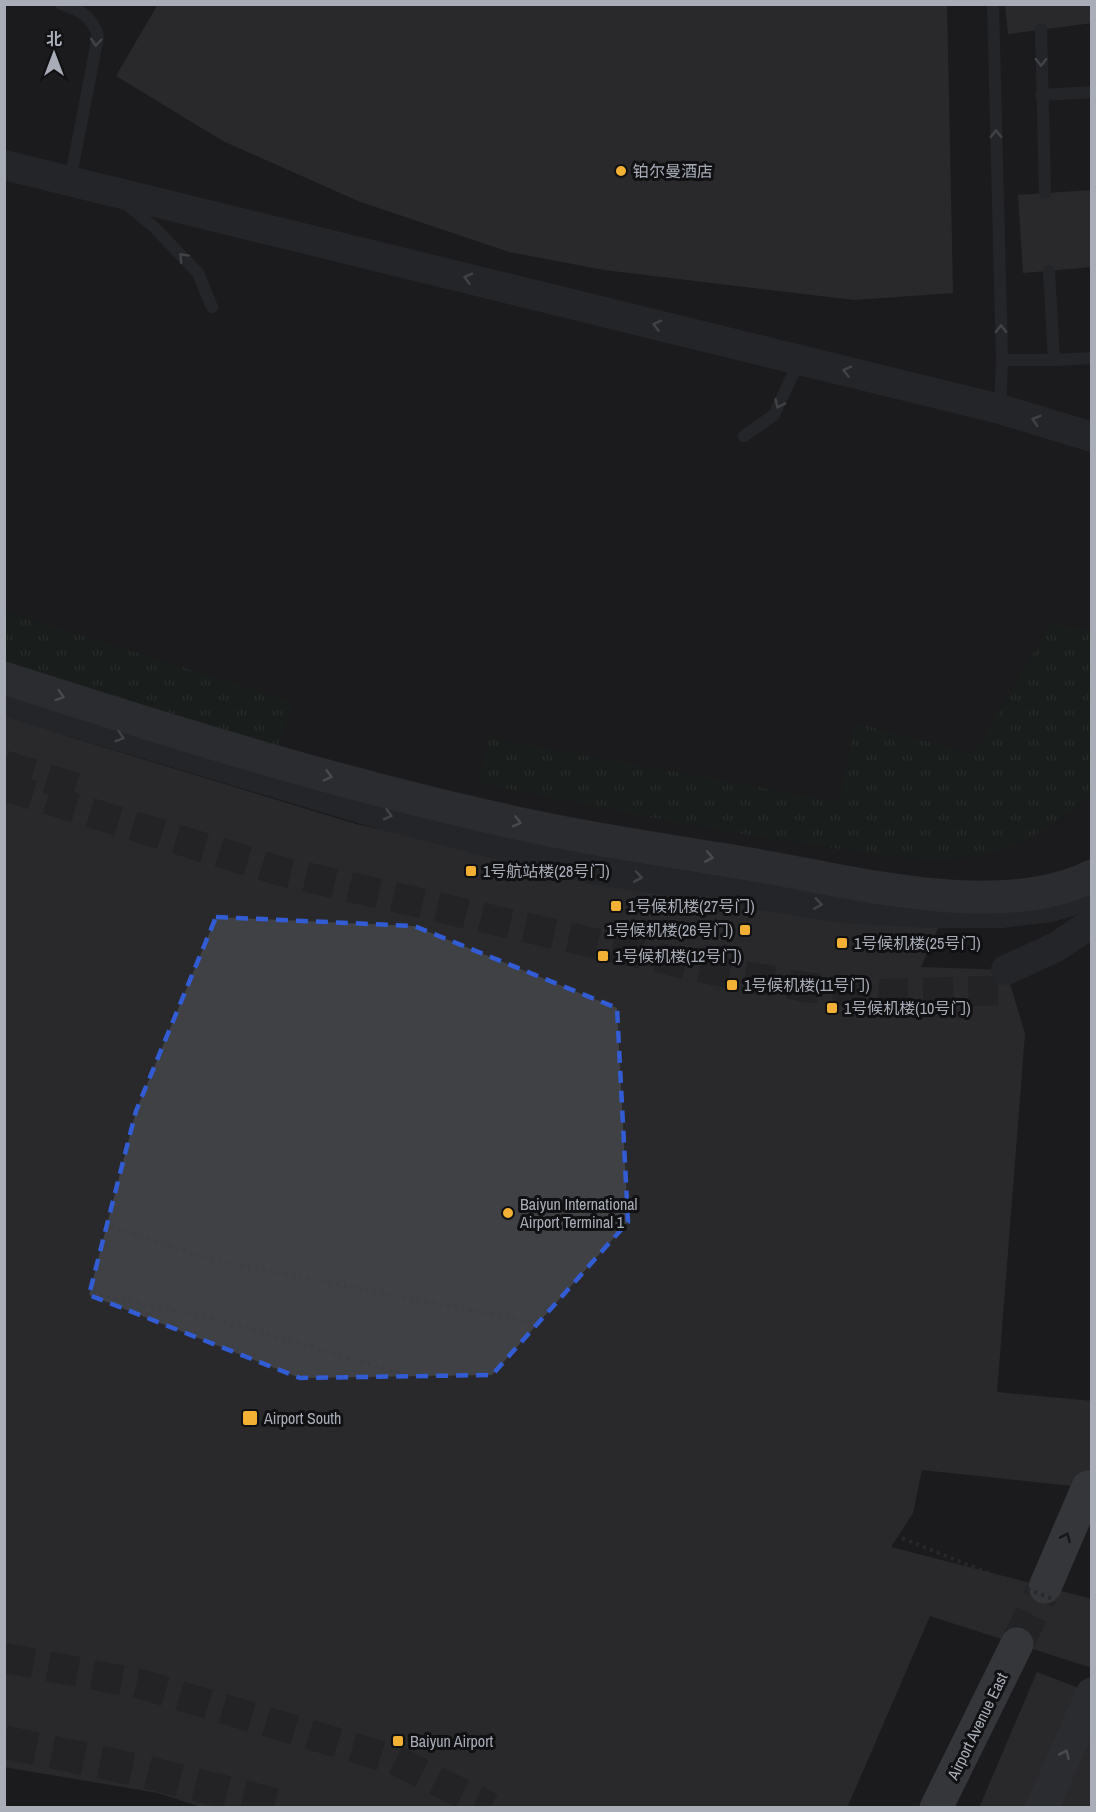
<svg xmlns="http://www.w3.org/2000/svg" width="1096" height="1812" font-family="'Archivo Narrow','Noto Sans SC',sans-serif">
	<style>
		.built { fill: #222225 }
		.grass { fill: url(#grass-tufts) }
		.building { fill: #404145 }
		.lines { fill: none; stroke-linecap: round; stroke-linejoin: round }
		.tertiary-tunnel { stroke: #333438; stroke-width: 30; stroke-dasharray: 30 15; stroke-linecap: butt }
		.secondary-tunnel { stroke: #333438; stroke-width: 33; stroke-dasharray: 33 16; stroke-linecap: butt }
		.trunk-tunnel { stroke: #333438; stroke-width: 33; stroke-dasharray: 33 16; stroke-linecap: butt }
		.service { stroke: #37383d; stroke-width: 12 }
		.tertiary { stroke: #37383d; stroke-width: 30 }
		.secondary { stroke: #45474d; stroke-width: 33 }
		.trunk { stroke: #5b5e65; stroke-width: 33 }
		.path-bridge { stroke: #3d3f44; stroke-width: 4; stroke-dasharray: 3 4.5; stroke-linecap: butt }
		.secondary-bridge { stroke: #45474d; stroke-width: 33 }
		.oneway { stroke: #757881 }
		.oneway2 { stroke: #858993 }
		.oneway3 { stroke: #18191b }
		.marked { fill: none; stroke: #325cd3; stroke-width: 4.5; stroke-dasharray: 12 8; stroke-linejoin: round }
		.poi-dot { fill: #f2b134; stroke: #111113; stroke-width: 2 }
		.labels { text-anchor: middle; stroke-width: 6; stroke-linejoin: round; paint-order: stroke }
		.poi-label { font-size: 16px; fill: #a8adb8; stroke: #111113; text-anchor: start }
		.street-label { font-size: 16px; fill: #a8adb8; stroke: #111113 }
	</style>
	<defs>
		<pattern id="grass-tufts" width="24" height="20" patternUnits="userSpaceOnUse" patternTransform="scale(1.5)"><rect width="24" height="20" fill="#1e261f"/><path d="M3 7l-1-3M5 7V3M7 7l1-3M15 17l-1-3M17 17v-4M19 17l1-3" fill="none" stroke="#3c433d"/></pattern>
	</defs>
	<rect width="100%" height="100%" fill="#161618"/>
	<rect class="built" x="5" y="5" width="1086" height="1802"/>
	<g class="grass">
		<polygon points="4,611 293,702 279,746 5,662"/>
		<path d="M1050,625L1091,629V795C1057,822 1025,846 981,855C930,866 878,854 828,847C710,831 595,806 479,783L489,738L839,802L855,723L974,754Z"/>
	</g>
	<g class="building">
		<polygon points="158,4 947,4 953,293 854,300 604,270 509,252 358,201 223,141 116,76"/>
		<polygon points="1005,5 1092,5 1092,23 1008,34"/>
		<polygon points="1092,190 1092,267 1023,273 1018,195"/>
		<polygon points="4,712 67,736 356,824 712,901 938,928 921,967 1006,970 1025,1034 997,1392 1092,1401 1092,1488 922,1470 913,1513 891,1547 1092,1599 1092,1668 930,1616 847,1808 204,1808 158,1793 4,1767"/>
		<polygon points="1037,1672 1092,1693 1092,1808 979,1808"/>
	</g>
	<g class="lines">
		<g class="tertiary-tunnel">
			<polyline points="4,765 82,790"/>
			<polyline points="4,786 280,871 707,969 805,987 883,994 1011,990"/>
			<polyline points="4,1658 137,1683 395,1760 491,1808"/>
		</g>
		<polyline class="secondary-tunnel" points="4,1742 138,1770 289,1808"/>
		<polyline class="trunk-tunnel" points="1017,1644 1045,1587"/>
		<g class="service">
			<path d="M61,4C80,10 92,16 98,36L70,181"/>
			<polyline points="993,4 1002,360 1000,408"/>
			<polyline points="1041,29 1045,193"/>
			<polyline points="1041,95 1092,92"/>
			<polyline points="126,204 155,228 198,273 212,307"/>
			<polyline points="1049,271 1054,360 1092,358"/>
			<polyline points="1002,360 1054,360"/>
			<polyline points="744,436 774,415 799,361"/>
		</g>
		<g class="tertiary">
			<polyline points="4,165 1000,409 1092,437"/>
			<polyline points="4,701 363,809 591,869 842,908 930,913 1001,913 1051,907 1092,894"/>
			<polyline points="1006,970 1056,947 1092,923"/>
		</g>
		<polyline class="secondary" points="1042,1808 1092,1694"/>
		<g class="trunk">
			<polyline points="1045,1587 1088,1487"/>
			<polyline points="936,1808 1017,1644"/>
		</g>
		<g class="path-bridge">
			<polyline points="4,1193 217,1261 636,1342 1092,1417"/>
			<polyline points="4,1275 212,1318 741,1473 1092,1615"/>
		</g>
		<path class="secondary-bridge" d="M4,678C184,736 365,792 550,830C620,844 691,854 761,866C857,883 1001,921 1092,876"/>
	</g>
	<defs><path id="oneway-chevron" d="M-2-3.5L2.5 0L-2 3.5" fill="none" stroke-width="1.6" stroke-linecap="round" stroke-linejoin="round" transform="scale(1.5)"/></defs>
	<g class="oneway">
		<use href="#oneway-chevron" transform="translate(96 42) rotate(95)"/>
		<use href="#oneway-chevron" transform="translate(1041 62) rotate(90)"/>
		<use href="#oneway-chevron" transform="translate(996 134) rotate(-91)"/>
		<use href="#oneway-chevron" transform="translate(183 257) rotate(-133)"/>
		<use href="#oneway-chevron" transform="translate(468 278) rotate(-166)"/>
		<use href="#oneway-chevron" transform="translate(657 325) rotate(-166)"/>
		<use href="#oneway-chevron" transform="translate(1001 329) rotate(-91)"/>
		<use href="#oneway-chevron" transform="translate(847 371) rotate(-166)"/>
		<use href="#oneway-chevron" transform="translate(779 404) rotate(115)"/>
		<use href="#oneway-chevron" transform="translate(1036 420) rotate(-163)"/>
		<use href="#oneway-chevron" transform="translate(120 737) rotate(17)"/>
		<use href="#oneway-chevron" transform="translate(388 815) rotate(15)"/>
		<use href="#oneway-chevron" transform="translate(638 877) rotate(10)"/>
		<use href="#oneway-chevron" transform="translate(818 904) rotate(8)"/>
	</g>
	<g class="oneway2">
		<use href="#oneway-chevron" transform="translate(60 696) rotate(18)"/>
		<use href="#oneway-chevron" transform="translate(328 776) rotate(15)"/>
		<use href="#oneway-chevron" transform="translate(517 822) rotate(14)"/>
		<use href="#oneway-chevron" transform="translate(709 857) rotate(10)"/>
		<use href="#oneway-chevron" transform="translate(1065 1754) rotate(-66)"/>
	</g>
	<use class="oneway3" href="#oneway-chevron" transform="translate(1066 1537) rotate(-66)"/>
	<path d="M0 0H1096V1812H0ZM216,917L414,926L617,1008L628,1222L492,1375L300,1378L89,1295L136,1111Z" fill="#161618" fill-opacity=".55" fill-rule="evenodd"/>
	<path class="marked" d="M216,917L414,926L617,1008L628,1222L492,1375L300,1378L89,1295L136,1111Z"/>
	<g class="poi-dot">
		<circle cx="621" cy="171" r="6"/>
		<rect x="465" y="865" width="12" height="12" rx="3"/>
		<rect x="610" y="900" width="12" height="12" rx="3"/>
		<rect x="739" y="924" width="12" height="12" rx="3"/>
		<rect x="836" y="937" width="12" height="12" rx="3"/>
		<rect x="597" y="950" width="12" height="12" rx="3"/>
		<rect x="726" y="979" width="12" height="12" rx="3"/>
		<rect x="826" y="1002" width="12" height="12" rx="3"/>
		<circle cx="508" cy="1213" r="6"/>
		<rect x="242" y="1410" width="16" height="16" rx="3"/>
		<rect x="392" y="1735" width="12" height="12" rx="3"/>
	</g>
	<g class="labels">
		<g class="poi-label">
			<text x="633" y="177">铂尔曼酒店</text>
			<text x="483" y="877">1号航站楼(28号门)</text>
			<text x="628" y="912">1号候机楼(27号门)</text>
			<text x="733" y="936" text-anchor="end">1号候机楼(26号门)</text>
			<text x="854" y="949">1号候机楼(25号门)</text>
			<text x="615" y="962">1号候机楼(12号门)</text>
			<text x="744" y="991">1号候机楼(11号门)</text>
			<text x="844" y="1014">1号候机楼(10号门)</text>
			<text x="520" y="1210">Baiyun International<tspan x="520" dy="18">Airport Terminal 1</tspan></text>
			<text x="264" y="1424">Airport South</text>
			<text x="410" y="1747">Baiyun Airport</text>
		</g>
		<g class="street-label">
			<text transform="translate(977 1726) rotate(-64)" y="6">Airport Avenue East</text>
		</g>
	</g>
	<rect width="1096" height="1812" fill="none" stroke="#a8adb8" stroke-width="12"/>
	<g transform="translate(54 54)" stroke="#111113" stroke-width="4.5" paint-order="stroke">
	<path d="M0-4.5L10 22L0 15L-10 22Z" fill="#a8adb8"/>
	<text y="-9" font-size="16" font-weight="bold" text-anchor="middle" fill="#a8adb8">北</text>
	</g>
</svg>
